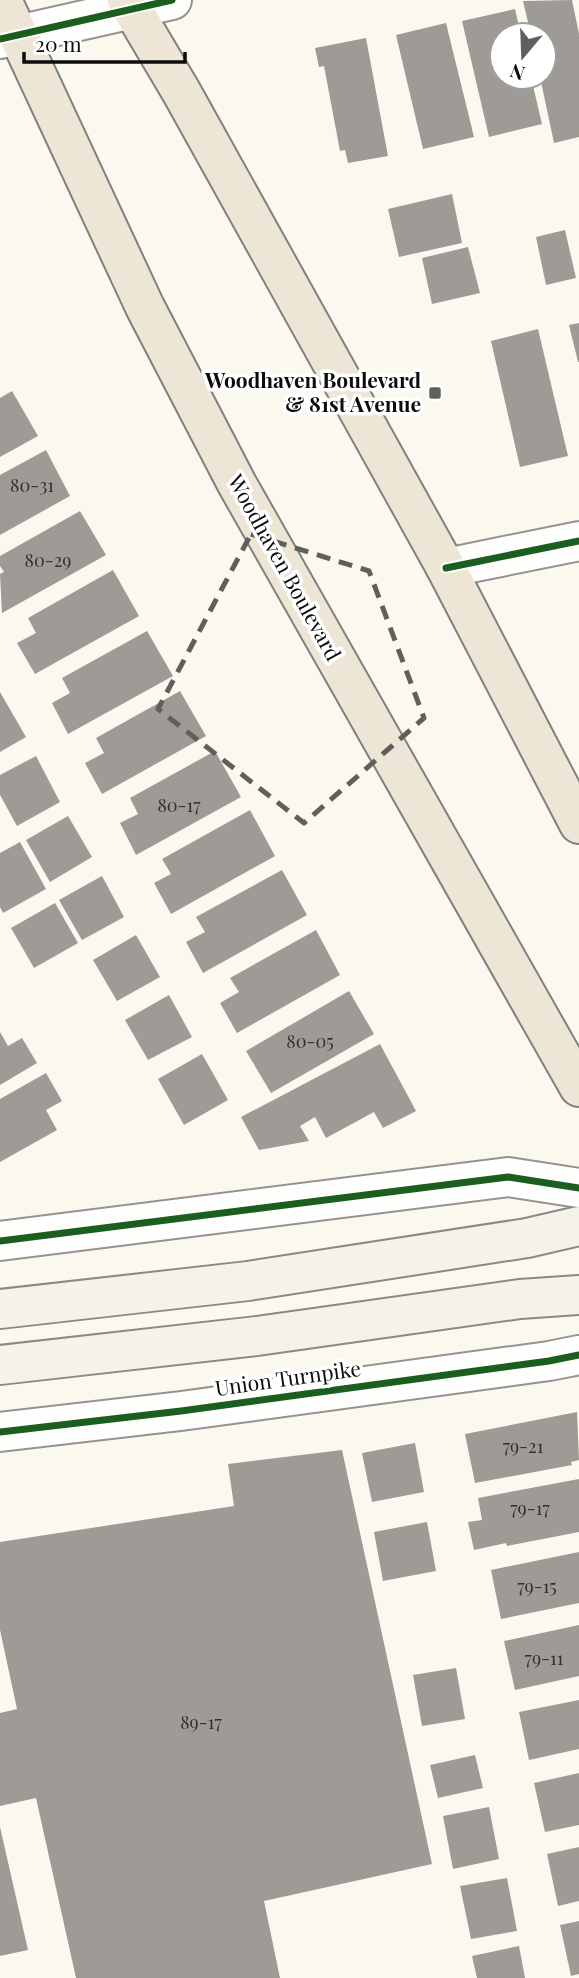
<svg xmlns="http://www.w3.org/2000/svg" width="579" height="1978" font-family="'Playfair Display',serif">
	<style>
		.building { fill: #9e9b96 }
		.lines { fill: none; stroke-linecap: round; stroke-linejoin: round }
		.minor-casing { stroke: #94938f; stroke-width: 42 }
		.secondary-casing { stroke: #8b8986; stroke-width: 42 }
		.primary-casing { stroke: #81807c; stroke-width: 42 }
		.minor { stroke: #fefefd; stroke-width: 38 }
		.secondary { stroke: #f5f3e8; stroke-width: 38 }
		.primary { stroke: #ede6d7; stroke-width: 38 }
		.cycleway-casing { stroke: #fff; stroke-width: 11 }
		.cycleway { stroke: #1b5e20; stroke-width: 7 }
		.marked { fill: none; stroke: #605f5c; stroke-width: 5; stroke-dasharray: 14 9; stroke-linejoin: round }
		.poi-dot { fill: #605f5c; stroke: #fff; stroke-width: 2.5 }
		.labels { text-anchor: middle; stroke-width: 7; stroke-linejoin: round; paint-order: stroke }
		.number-label { font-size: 18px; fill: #31302f }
		.poi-label { font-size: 21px; font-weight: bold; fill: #0d0d0d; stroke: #fff; text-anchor: end }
		.street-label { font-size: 21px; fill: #0d0d0d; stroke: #fff }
	</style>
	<rect width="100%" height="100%" fill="#fbf8f0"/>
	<g class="building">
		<polygon points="572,0 579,34 579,137 554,143 540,77 544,77 544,35 531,35 523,1"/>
		<polygon points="515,9 521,35 502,35 502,77 531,77 542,124 489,137 462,21"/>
		<polygon points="446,23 474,137 423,149 396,35"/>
		<polygon points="366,38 388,156 348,163 345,150 340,151 324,66 319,67 315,48"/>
		<polygon points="452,194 462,243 399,257 388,209"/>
		<polygon points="565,230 576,278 546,285 536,237"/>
		<polygon points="468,247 480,293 432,304 422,258"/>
		<polygon points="579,323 579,362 578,362 569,325"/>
		<polygon points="538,329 568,456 520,467 491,341"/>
		<polygon points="12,391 38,436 0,457 0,398"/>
		<polygon points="46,450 70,496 0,535 0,475"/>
		<polygon points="80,511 106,555 2,613 0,574 4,572 0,566 0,556"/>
		<polygon points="113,570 139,616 35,674 17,643 36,633 28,618"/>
		<polygon points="147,631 173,676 68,734 52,703 70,693 62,678"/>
		<polygon points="180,691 206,736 102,794 85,763 104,753 96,738"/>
		<polygon points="0,692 26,737 0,752"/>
		<polygon points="215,751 241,797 136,855 120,823 138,814 130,798"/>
		<polygon points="36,756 60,802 17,826 0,795 0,775"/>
		<polygon points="250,810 275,856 171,914 154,883 171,874 162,859"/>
		<polygon points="68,816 92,857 50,882 26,840"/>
		<polygon points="20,842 46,889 3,913 0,907 0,853"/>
		<polygon points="282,870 307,915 203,973 186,942 205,932 196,917"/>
		<polygon points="102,876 124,917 82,940 59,900"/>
		<polygon points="55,903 78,943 34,968 11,928"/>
		<polygon points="316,930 340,975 237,1033 220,1003 239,992 230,978"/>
		<polygon points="136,935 160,977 117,1001 93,960"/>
		<polygon points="349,991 374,1034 271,1093 246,1051"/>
		<polygon points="169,995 192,1037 148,1060 125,1020"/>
		<polygon points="0,1032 8,1046 22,1038 37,1063 0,1085"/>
		<polygon points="380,1044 416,1111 383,1128 374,1112 326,1138 315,1117 300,1126 309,1141 259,1150 241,1117"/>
		<polygon points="202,1054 228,1100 184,1125 158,1079"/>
		<polygon points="46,1073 62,1101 46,1110 57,1130 0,1162 0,1099"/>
		<polygon points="577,1412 579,1460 571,1462 572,1465 475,1483 465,1434"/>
		<polygon points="415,1443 424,1492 372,1502 362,1453"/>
		<polygon points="342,1450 432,1864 264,1901 280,1978 76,1978 36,1798 0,1806 0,1713 17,1709 0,1630 0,1542 234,1506 228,1464"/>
		<polygon points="579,1479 579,1532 507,1546 506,1543 474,1550 468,1522 482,1520 478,1498"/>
		<polygon points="427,1522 436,1571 383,1581 374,1532"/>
		<polygon points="579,1552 579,1603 501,1619 491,1570"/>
		<polygon points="579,1625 579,1676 515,1690 504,1641"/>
		<polygon points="456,1668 465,1719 422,1726 413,1675"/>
		<polygon points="579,1700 579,1749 529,1760 519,1712"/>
		<polygon points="475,1755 483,1788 438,1798 430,1765"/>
		<polygon points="579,1773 579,1825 545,1832 534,1783"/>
		<polygon points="489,1807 499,1859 453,1869 443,1816"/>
		<polygon points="0,1827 28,1950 0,1956"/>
		<polygon points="579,1847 579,1901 558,1906 547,1854"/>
		<polygon points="507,1878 517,1931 471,1939 460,1886"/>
		<polygon points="579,1921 579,1974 571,1976 560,1925"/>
		<polygon points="519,1946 525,1978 477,1978 472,1956"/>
	</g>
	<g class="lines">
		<defs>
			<g id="minor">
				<polyline points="0,39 172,0"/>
				<polyline points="446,568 579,541"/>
				<polyline points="0,1241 508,1177 579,1188"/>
				<polyline points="0,1432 181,1411 549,1361 579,1355"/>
			</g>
			<g id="secondary">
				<polyline points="0,1309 248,1281 527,1238 579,1226"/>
				<polyline points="0,1365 257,1336 520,1299 579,1295"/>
			</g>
			<g id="primary">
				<polyline points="2,0 145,307 237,484 579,1087"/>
				<polyline points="127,0 182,93 446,568 579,824"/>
			</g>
		</defs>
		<use href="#minor" class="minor-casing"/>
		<use href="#secondary" class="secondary-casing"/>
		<use href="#primary" class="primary-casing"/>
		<use href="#minor" class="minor"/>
		<use href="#secondary" class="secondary"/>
		<use href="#primary" class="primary"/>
		<defs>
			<g id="cycleway">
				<polyline points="0,39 172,0"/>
				<polyline points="446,568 579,541"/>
				<polyline points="0,1241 508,1177 579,1188"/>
				<polyline points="0,1432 181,1411 549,1361 579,1355"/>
			</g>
		</defs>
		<use href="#cycleway" class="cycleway-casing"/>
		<use href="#cycleway" class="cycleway"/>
	</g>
	<path class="marked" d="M251,534L369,571L424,718L304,823L158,709Z"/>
	<rect class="poi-dot" x="428" y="386" width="14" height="14" rx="3.5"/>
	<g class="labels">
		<g class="number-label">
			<text x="32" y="492">80-31</text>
			<text x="48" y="567">80-29</text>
			<text x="179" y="812">80-17</text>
			<text x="310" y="1048">80-05</text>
			<text x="523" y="1453">79-21</text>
			<text x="530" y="1515">79-17</text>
			<text x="537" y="1593">79-15</text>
			<text x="544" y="1665">79-11</text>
			<text x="201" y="1729">89-17</text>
		</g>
		<g class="poi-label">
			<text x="421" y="388">Woodhaven Boulevard<tspan x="421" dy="24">&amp; 81st Avenue</tspan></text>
		</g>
		<g class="street-label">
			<text transform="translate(284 568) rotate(61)" y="7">Woodhaven Boulevard</text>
			<text transform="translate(288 1379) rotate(-8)" y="7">Union Turnpike</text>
		</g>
	</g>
	<g transform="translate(523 56) rotate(199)"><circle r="33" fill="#ffffff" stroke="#9e9e9e" stroke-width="2"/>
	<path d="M0-5L12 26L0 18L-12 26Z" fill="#605f5c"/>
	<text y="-10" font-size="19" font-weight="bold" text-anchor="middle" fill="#0d0d0d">N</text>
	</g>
	<path d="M24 52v10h161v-10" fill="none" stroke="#0d0d0d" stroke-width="3.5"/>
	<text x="35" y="52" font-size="21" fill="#0d0d0d" stroke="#ffffff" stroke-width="5" paint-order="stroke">20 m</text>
</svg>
